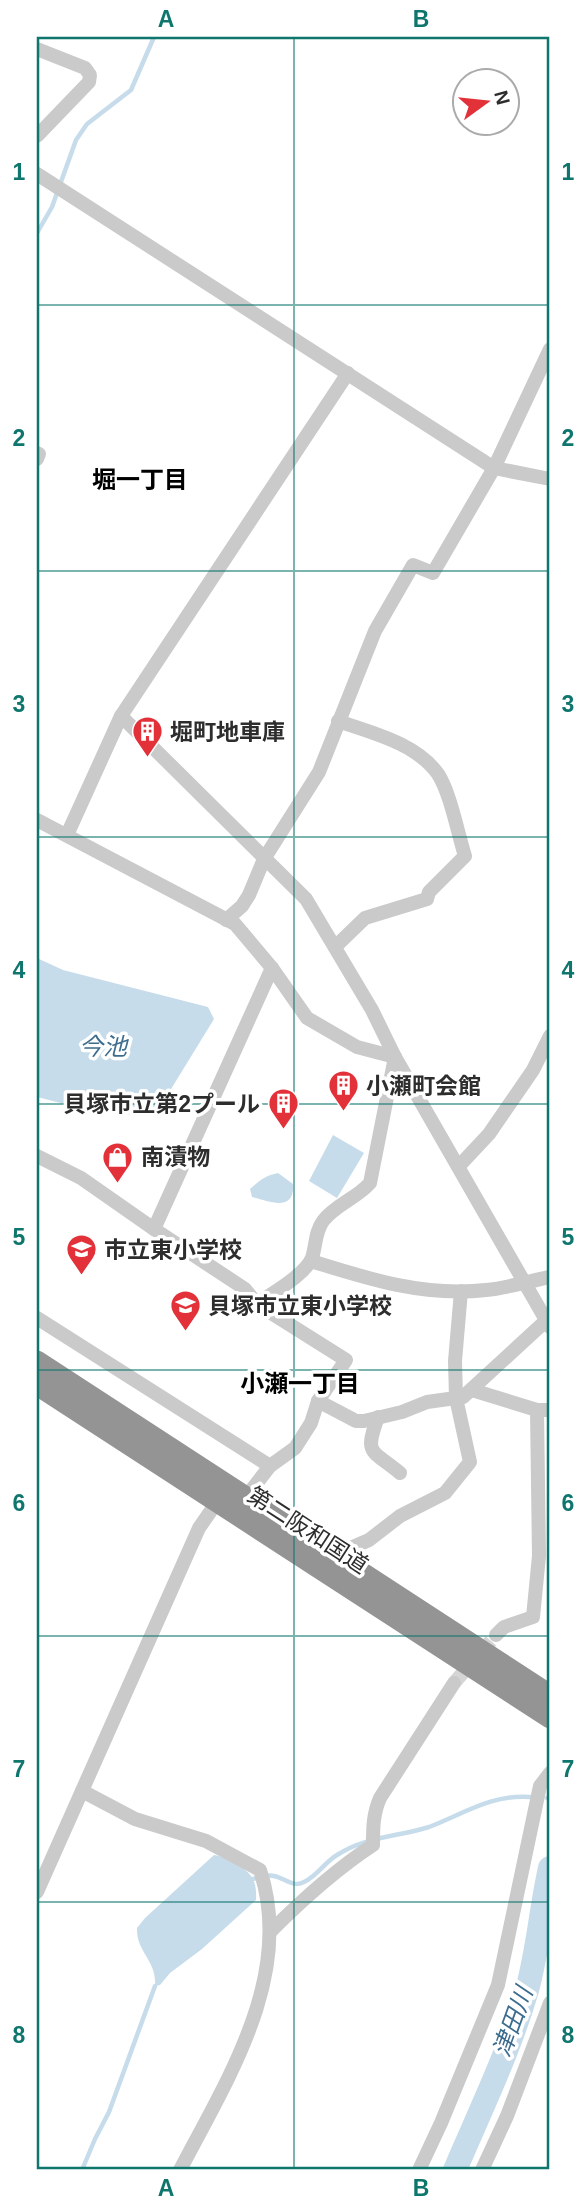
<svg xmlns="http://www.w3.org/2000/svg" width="587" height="2207" font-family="Helvetica,'Noto Sans JP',sans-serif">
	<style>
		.water { fill: #c7dceb }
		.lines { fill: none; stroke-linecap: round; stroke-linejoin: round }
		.stream { stroke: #c7dceb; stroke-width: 4.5 }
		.river { stroke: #c7dceb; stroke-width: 24 }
		.minor-tunnel { stroke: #d5d5d5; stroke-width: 14; stroke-dasharray: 14 7; stroke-linecap: butt }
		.minor { stroke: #cacaca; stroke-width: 14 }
		.highway { stroke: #949494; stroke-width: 21 }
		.grid { fill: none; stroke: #0f766e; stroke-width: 2; stroke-opacity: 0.55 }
		.labels { text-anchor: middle; stroke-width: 7; stroke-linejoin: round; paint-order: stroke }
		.poi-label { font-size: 23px; font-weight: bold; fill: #2d2d2d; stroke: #fff; text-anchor: start }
		.street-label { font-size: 23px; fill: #2d2d2d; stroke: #fff }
		.neighbourhood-label { font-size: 24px; font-weight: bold; fill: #000; stroke: #fff }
		.water-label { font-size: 24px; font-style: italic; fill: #3d6d8e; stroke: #fff }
		.neatline { fill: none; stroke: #0f766e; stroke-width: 2.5 }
		.grid-label { font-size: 23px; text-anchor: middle; font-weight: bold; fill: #0f766e }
	</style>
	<rect width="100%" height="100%" fill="#fff"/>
	<g class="water">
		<path d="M37,958L63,970L208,1007L214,1019L157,1112C120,1120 73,1106 37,1097Z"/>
		<polygon points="333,1135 364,1153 337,1198 309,1181"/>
		<path d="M278,1173L293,1184C295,1213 268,1201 252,1197L250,1189C260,1180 265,1176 278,1173Z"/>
		<path d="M214,1855C222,1856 228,1860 235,1864C252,1872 257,1881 256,1900L202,1949L170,1973L160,1985L155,1986C157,1960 136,1952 137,1928L145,1918Z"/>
	</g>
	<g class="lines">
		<g class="stream">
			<polyline points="37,233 52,207 76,140 87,124 131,90 154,37"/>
			<polyline points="547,1798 550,1799"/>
			<path d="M253,1879C260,1877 268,1874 274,1876C285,1878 293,1888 304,1882C317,1876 325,1862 337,1855C366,1836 398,1837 429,1827C463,1814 492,1794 530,1797"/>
			<polyline points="82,2170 95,2139 109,2112 155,1986"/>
		</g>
		<path class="river" d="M455,2170C480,2111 509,2052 527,1990C538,1950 541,1908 550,1868"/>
		<polyline class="minor-tunnel" points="454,1683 496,1635"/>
		<g class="minor">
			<polyline points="37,49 85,68 90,75 89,82 37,136"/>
			<polyline points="37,174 494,468 550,479"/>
			<polyline points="37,453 39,454 37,459"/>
			<polyline points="121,716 306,899 372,1010 395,1057 550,1327"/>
			<polyline points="37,820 235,924 272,968 307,1018 357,1047 395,1057"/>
			<polyline points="67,835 121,716 348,373"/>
			<polyline points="226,920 242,906 249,895 264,859 319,772 375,631 413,565 433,573 494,468 550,349"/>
			<path d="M335,947L365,918L427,899L429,892L465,856C458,834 450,792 438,774C416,743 372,733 338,721"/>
			<polyline points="37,1156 81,1178 154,1229 245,1289 257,1304 346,1360 318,1401 311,1423 295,1448 270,1466 246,1497 217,1502 199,1528 37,1892"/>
			<polyline points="459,1166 489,1134 533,1070 550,1036"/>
			<polyline points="154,1229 272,968"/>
			<path d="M311,1261C368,1279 425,1297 486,1290C508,1288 529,1281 550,1277"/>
			<path d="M257,1304C272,1293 305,1275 312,1258C316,1246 315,1232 323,1221C335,1205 357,1198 370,1183L395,1057"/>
			<polyline points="37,1318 270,1466"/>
			<polyline points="472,1390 537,1410 550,1410"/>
			<polyline points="318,1401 356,1421 364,1421 402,1412 427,1402 463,1397 550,1317"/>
			<path d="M378,1417C364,1455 371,1449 400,1473"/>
			<polyline points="341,1559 353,1547 369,1540 400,1516 445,1493 470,1462 456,1398 455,1361 461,1291"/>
			<polyline points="496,1635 504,1627 533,1617 539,1556 537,1410"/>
			<path d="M82,1791L135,1819L206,1841L260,1870C295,1975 227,2080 180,2170"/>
			<path d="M271,1931C303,1899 335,1870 373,1845C373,1828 373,1814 380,1798L454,1683"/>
			<polyline points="419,2170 441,2123 498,1985 540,1786 550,1773"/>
			<polyline points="482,2170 507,2116 550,2003"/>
		</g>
		<g class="highway">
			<polyline points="37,1361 550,1695"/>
			<polyline points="37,1385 550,1718"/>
		</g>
	</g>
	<path class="grid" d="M294,37V2170M37,305H550M37,571H550M37,837H550M37,1104H550M37,1370H550M37,1636H550M37,1902H550"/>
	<defs>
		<symbol id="building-pin" viewBox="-11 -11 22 30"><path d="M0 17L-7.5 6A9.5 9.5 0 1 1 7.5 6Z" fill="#e3313a" stroke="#fff"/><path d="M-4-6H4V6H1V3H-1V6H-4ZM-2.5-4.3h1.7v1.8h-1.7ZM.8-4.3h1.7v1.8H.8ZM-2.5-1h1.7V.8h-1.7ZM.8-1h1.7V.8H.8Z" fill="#fff"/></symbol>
		<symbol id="shop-pin" viewBox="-11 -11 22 30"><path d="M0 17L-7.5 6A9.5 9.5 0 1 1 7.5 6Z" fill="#e3313a" stroke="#fff"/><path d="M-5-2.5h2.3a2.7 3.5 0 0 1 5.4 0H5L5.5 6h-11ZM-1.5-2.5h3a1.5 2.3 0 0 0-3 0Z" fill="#fff"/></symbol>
		<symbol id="school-pin" viewBox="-11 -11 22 30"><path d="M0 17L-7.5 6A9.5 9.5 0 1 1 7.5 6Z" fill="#e3313a" stroke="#fff"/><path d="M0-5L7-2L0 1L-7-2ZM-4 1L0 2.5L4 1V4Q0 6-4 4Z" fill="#fff"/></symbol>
	</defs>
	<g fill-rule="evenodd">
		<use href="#building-pin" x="130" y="714" width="35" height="47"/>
		<use href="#building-pin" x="326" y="1068" width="35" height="47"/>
		<use href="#building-pin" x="266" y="1086" width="35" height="47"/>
		<use href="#shop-pin" x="100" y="1140" width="35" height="47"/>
		<use href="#school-pin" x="64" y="1232" width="35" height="47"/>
		<use href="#school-pin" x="168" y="1288" width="35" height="47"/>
	</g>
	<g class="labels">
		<g class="poi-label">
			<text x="170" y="740">堀町地車庫</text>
			<text x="366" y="1094">小瀬町会館</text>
			<text x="260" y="1112" text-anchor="end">貝塚市立第2プール</text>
			<text x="141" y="1165">南漬物</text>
			<text x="104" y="1258">市立東小学校</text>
			<text x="208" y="1314">貝塚市立東小学校</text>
		</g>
		<g class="street-label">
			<text transform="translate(308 1530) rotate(33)" y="8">第二阪和国道</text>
		</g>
		<g class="neighbourhood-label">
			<text x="140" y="488">堀一丁目</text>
			<text x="300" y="1392">小瀬一丁目</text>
		</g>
		<g class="water-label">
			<text x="103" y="1055">今池</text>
			<text transform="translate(513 2022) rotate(-70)" y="8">津田川</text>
		</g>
	</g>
	<rect width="587" height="2207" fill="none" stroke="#ffffff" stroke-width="77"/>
	<g transform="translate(486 102) rotate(75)"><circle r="33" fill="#ffffff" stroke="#ababab" stroke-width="2"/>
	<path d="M0-5L12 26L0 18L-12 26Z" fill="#e3313a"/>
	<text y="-10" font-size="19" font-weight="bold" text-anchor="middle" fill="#2d2d2d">N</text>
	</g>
	<rect x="38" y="38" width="510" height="2130" class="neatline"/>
	<g class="grid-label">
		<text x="166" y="27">A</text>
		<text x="421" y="27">B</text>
		<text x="19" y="180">1</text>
		<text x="568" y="180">1</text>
		<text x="19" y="446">2</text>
		<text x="568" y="446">2</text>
		<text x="19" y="712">3</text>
		<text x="568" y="712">3</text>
		<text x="19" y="978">4</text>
		<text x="568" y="978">4</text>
		<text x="19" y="1245">5</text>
		<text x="568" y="1245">5</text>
		<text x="19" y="1511">6</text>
		<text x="568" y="1511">6</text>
		<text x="19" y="1777">7</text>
		<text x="568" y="1777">7</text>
		<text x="19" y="2043">8</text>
		<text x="568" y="2043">8</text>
		<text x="166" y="2196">A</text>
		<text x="421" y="2196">B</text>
	</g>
</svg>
